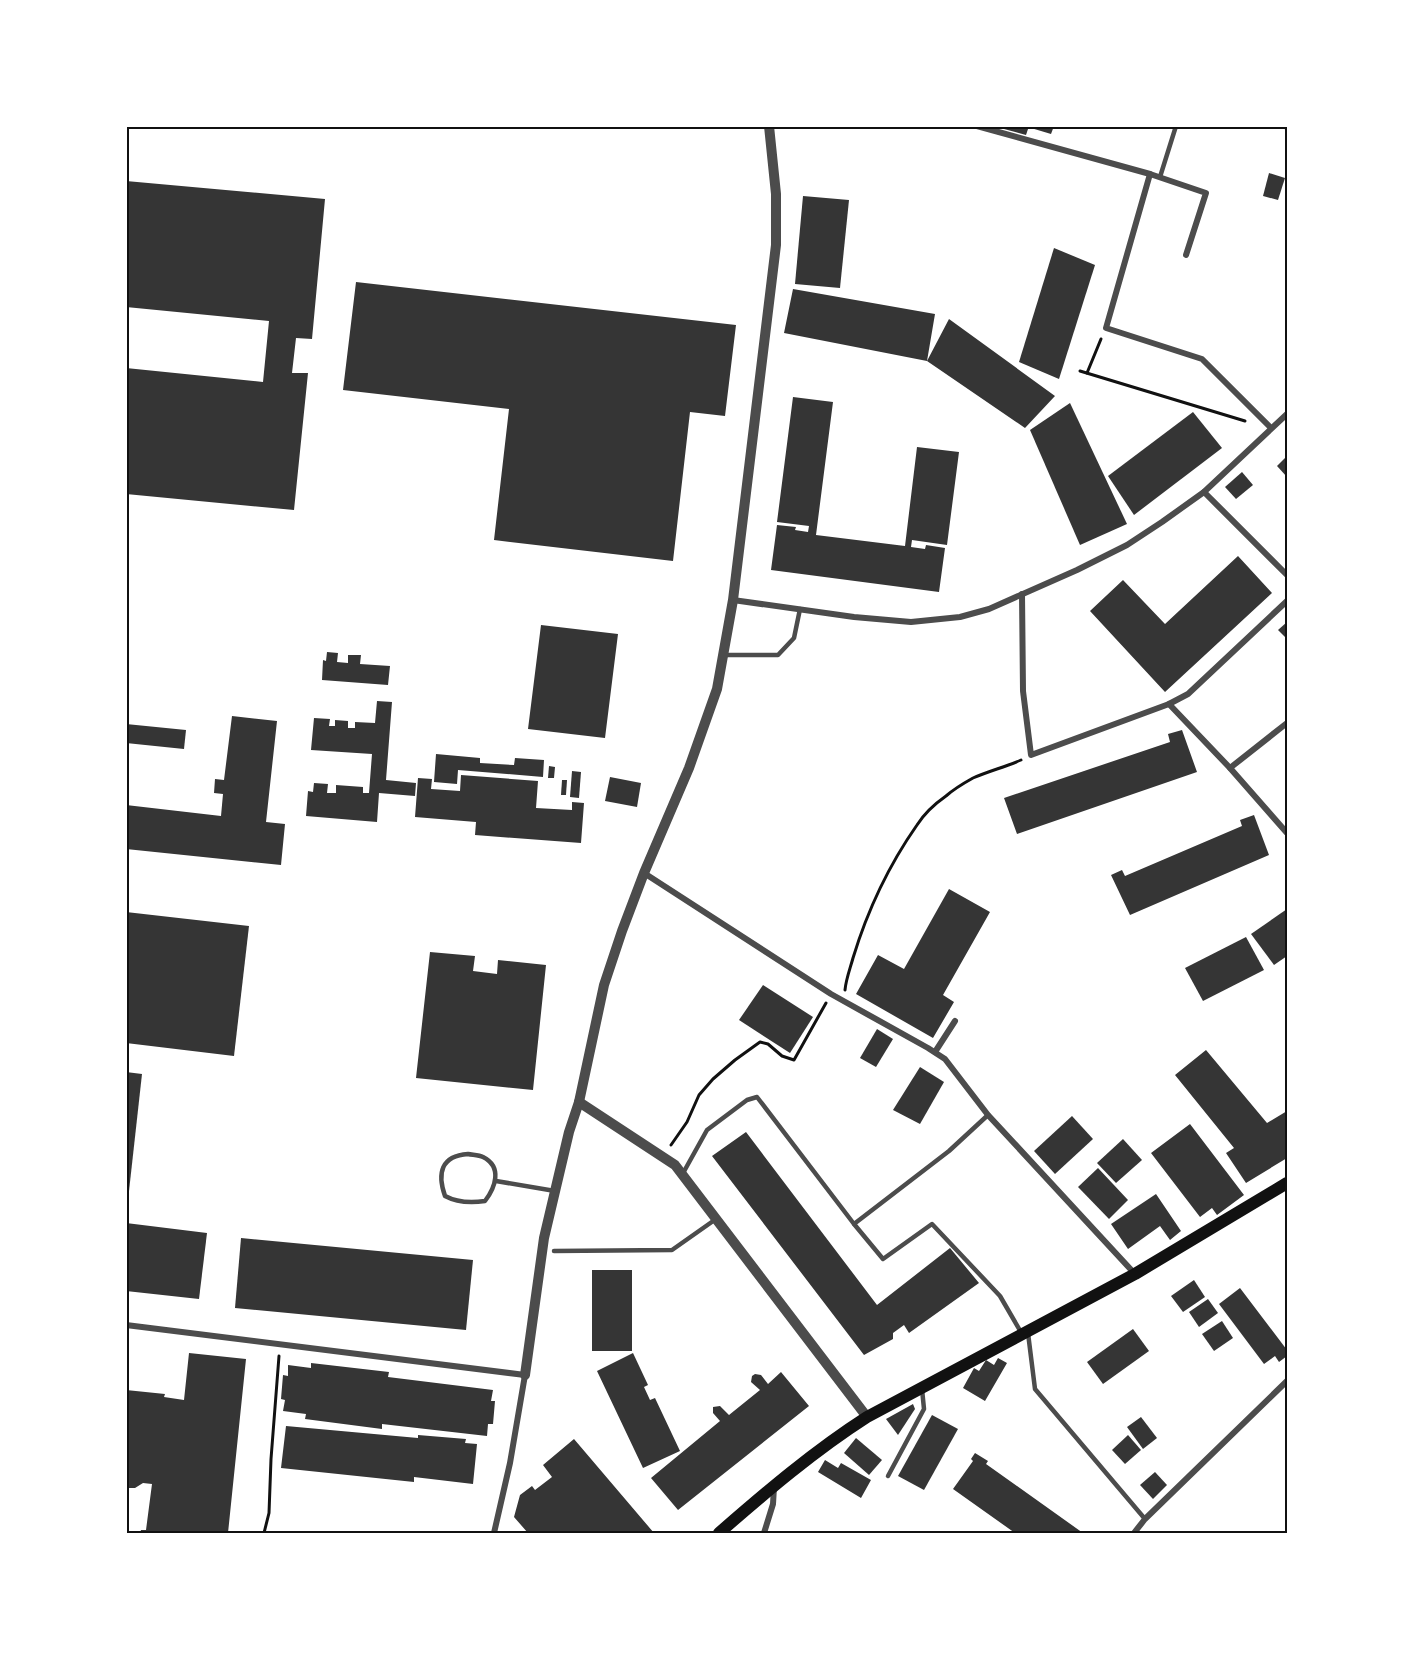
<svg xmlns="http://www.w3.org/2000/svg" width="1413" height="1659" font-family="'PT Sans Narrow',sans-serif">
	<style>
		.building { fill: #353535 }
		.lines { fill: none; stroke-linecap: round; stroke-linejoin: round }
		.path { stroke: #111; stroke-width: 3 }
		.service { stroke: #4c4c4c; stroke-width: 4.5 }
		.minor { stroke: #4c4c4c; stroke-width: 6 }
		.tertiary { stroke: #4c4c4c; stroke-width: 10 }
		.secondary { stroke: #111; stroke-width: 12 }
		.neatline { fill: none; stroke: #111; stroke-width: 2 }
	</style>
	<rect width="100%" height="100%" fill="#fff"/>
	<g class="building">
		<polygon points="1005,126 1029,126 1026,135 1004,129"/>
		<polygon points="1031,126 1054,126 1051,134 1031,128"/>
		<polygon points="1269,173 1285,178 1278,200 1263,196"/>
		<polygon points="126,181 325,199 312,339 296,338 292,373 308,373 294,510 126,494 126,368 263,382 269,321 126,307"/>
		<polygon points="803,196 849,200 840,288 795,284"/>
		<polygon points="1054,248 1095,265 1059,379 1019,362"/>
		<polygon points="356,282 736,325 725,416 690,412 673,561 494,540 509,409 343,390"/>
		<polygon points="793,289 935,314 927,361 949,319 1055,396 1025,428 927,361 784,333"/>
		<polygon points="793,397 833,402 816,535 905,546 917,447 959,452 947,545 912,540 911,547 925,549 926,545 945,548 939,592 771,570 777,525 796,527 795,530 808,532 809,526 777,522"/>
		<polygon points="1070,403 1127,524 1080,545 1030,430"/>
		<polygon points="1193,412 1222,448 1134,515 1108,476"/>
		<polygon points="1287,456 1287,477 1277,466"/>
		<polygon points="1242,472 1253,485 1236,499 1225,487"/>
		<polygon points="1238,556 1272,593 1165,692 1090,611 1123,580 1165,624"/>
		<polygon points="1287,622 1287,639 1278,630"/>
		<polygon points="541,625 618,634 605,738 528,729"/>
		<polygon points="327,652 338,653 337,662 348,663 348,655 361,655 360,664 390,666 388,685 322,680 323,660 326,661"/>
		<polygon points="377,701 392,702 386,780 416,783 415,796 379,793 377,822 306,816 308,791 313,792 314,783 328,784 327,793 336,793 336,785 363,787 363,793 369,793 372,754 311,750 314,718 330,719 329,726 335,726 335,720 348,721 348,728 355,728 355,722 375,723"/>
		<polygon points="232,716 277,721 266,822 285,824 281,865 126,849 126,805 221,816 223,794 214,793 215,779 224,780"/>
		<polygon points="126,724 186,730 184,749 126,743"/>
		<polygon points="1182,730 1197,772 1017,834 1004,798 1170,742 1168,734"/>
		<polygon points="436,754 480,758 480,763 514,765 515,758 544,760 543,777 458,770 457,784 434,782"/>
		<polygon points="549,766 555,767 554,778 548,778"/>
		<polygon points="572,771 581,772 579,798 570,797"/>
		<polygon points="461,775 538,781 536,808 572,810 572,802 584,803 581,843 475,835 476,822 415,817 418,778 432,779 431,789 460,791"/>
		<polygon points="610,777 641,783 637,807 605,801"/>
		<polygon points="562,780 567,780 566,795 561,795"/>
		<polygon points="1254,815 1269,855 1130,915 1111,875 1122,870 1125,876 1242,826 1240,820"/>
		<polygon points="949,889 990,912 943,995 954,1002 933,1038 856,994 878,955 904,969"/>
		<polygon points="1287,909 1287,956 1274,965 1251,934"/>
		<polygon points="126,912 249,926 234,1056 126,1043"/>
		<polygon points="1246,937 1264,970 1203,1001 1185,968"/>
		<polygon points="430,952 475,956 473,971 497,974 498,960 546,965 533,1090 416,1078"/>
		<polygon points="763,985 813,1017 790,1053 739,1020"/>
		<polygon points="877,1029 893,1039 876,1067 860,1058"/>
		<polygon points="1206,1050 1267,1123 1287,1111 1287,1158 1246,1183 1226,1153 1234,1148 1175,1075"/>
		<polygon points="920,1067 944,1082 920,1124 893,1110"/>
		<polygon points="126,1072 142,1074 129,1191 126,1191"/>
		<polygon points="1072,1116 1093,1139 1055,1174 1034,1151"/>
		<polygon points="1190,1124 1244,1195 1217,1215 1212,1208 1200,1217 1151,1153"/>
		<polygon points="746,1132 877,1305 950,1248 979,1283 909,1333 904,1325 893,1333 893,1339 864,1355 712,1156"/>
		<polygon points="1123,1139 1142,1160 1116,1183 1097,1163"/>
		<polygon points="1098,1168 1128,1200 1109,1219 1078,1187"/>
		<polygon points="1156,1194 1181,1231 1170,1240 1160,1226 1128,1249 1111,1224"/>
		<polygon points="126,1223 207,1233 199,1299 126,1291"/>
		<polygon points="241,1238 473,1260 466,1330 235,1308"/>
		<rect x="592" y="1270" width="40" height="81"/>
		<polygon points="1194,1280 1205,1297 1183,1312 1171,1296"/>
		<polygon points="1240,1288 1287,1350 1287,1356 1279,1362 1275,1356 1264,1364 1219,1304"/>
		<polygon points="1208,1299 1218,1313 1199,1327 1189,1312"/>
		<polygon points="1222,1321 1233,1338 1214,1351 1202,1334"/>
		<polygon points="1133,1329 1149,1351 1103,1384 1087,1362"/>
		<polygon points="189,1353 246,1359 228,1533 140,1533 141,1530 146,1530 152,1484 143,1483 135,1488 126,1488 126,1390 165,1394 164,1397 184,1400"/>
		<polygon points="633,1353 648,1385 644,1387 650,1400 655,1398 680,1451 643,1468 597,1371"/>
		<polygon points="998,1358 1007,1363 985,1401 963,1388 974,1368 979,1371 986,1360 994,1365"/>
		<polygon points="311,1363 389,1372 388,1377 493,1390 491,1401 495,1401 493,1424 488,1424 487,1436 382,1424 382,1429 305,1419 306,1414 283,1411 285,1400 281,1399 283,1375 288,1376 288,1365 311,1368"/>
		<polygon points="781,1372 809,1406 678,1510 651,1478 720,1421 713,1413 713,1407 720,1406 729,1415 760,1390 751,1382 752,1376 755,1374 761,1375 768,1384"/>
		<polygon points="913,1404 915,1409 898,1435 886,1419"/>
		<polygon points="932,1415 958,1429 924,1490 898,1476"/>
		<polygon points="1141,1417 1157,1438 1143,1449 1127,1427"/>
		<polygon points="286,1426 418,1438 418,1435 466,1439 465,1443 477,1444 473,1484 414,1477 414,1482 281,1468"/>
		<polygon points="1128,1435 1141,1450 1125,1464 1112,1450"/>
		<polygon points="856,1438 882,1460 869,1475 844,1453"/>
		<polygon points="574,1439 654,1533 528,1533 514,1517 520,1495 532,1486 535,1490 552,1477 543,1465"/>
		<polygon points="975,1453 988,1461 986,1464 1083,1533 1015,1533 953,1489 973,1461 971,1459"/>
		<polygon points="825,1460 838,1468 841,1463 871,1480 861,1498 818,1472"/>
		<polygon points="1155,1472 1167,1485 1153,1499 1140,1485"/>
	</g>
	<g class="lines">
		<g class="path">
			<polyline points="1080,371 1245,421"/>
			<polyline points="1087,373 1101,339"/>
			<path d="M845,990C846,979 850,969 853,958C867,912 889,865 917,825C924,814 936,803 946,796C954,789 964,783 973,778C989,771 1005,767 1021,760"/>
			<polyline points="671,1145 687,1122 699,1095 713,1079 735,1060 760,1042 768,1044 782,1056 794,1060 826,1003"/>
			<polyline points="264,1533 269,1513 271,1459 279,1356"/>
		</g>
		<g class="service">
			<polyline points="1287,126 1287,129"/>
			<polyline points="1160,177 1176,126"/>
			<polyline points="725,655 778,655 794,638 800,609"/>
			<path d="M468,1154C473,1155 479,1155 483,1157C503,1167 495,1188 485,1201C471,1203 458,1203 445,1196C437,1173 441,1156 468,1154Z"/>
			<polyline points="682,1175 707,1130 747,1100 757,1097 854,1224 883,1259 932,1224 1000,1296 1022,1334"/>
			<polyline points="496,1181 555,1191"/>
			<polyline points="854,1224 949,1151 988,1115"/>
			<polyline points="554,1251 672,1250 716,1219"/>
			<polyline points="1028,1333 1035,1389 1145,1519"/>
			<polyline points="888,1476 924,1409 922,1389"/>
		</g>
		<g class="minor">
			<polyline points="977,126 1150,174 1206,193 1186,255"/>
			<polyline points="1150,174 1106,328 1202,359 1271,428"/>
			<polyline points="1204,492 1287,575"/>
			<polyline points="1022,594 1023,691 1031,755 1169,704 1188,694 1287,601"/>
			<polyline points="733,600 854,617 911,622 960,617 989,609 1077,570 1127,545 1162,522 1204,492 1287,414"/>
			<polyline points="1169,704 1230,768 1287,833"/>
			<polyline points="1230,768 1287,723"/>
			<polyline points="644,873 831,994 928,1048 945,1059 988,1115 1135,1274"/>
			<polyline points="935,1052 955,1021"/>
			<polyline points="126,1325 525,1375 510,1463 494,1533"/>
			<polyline points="764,1533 773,1504 774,1487"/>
			<polyline points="1134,1533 1145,1519 1287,1381"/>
		</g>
		<g class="tertiary">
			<polyline points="579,1102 675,1165 867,1417"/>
			<polyline points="525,1375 544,1238 569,1132 579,1102 604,985 622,931 644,873 689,768 717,689 733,600 776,245 776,194 769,126"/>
		</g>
		<path class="secondary" d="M719,1533C766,1492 814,1451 867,1417L1135,1274L1287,1183"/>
	</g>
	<rect width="1413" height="1659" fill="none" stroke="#ffffff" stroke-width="255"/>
	<rect x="128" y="128" width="1158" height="1404" class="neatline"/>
</svg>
